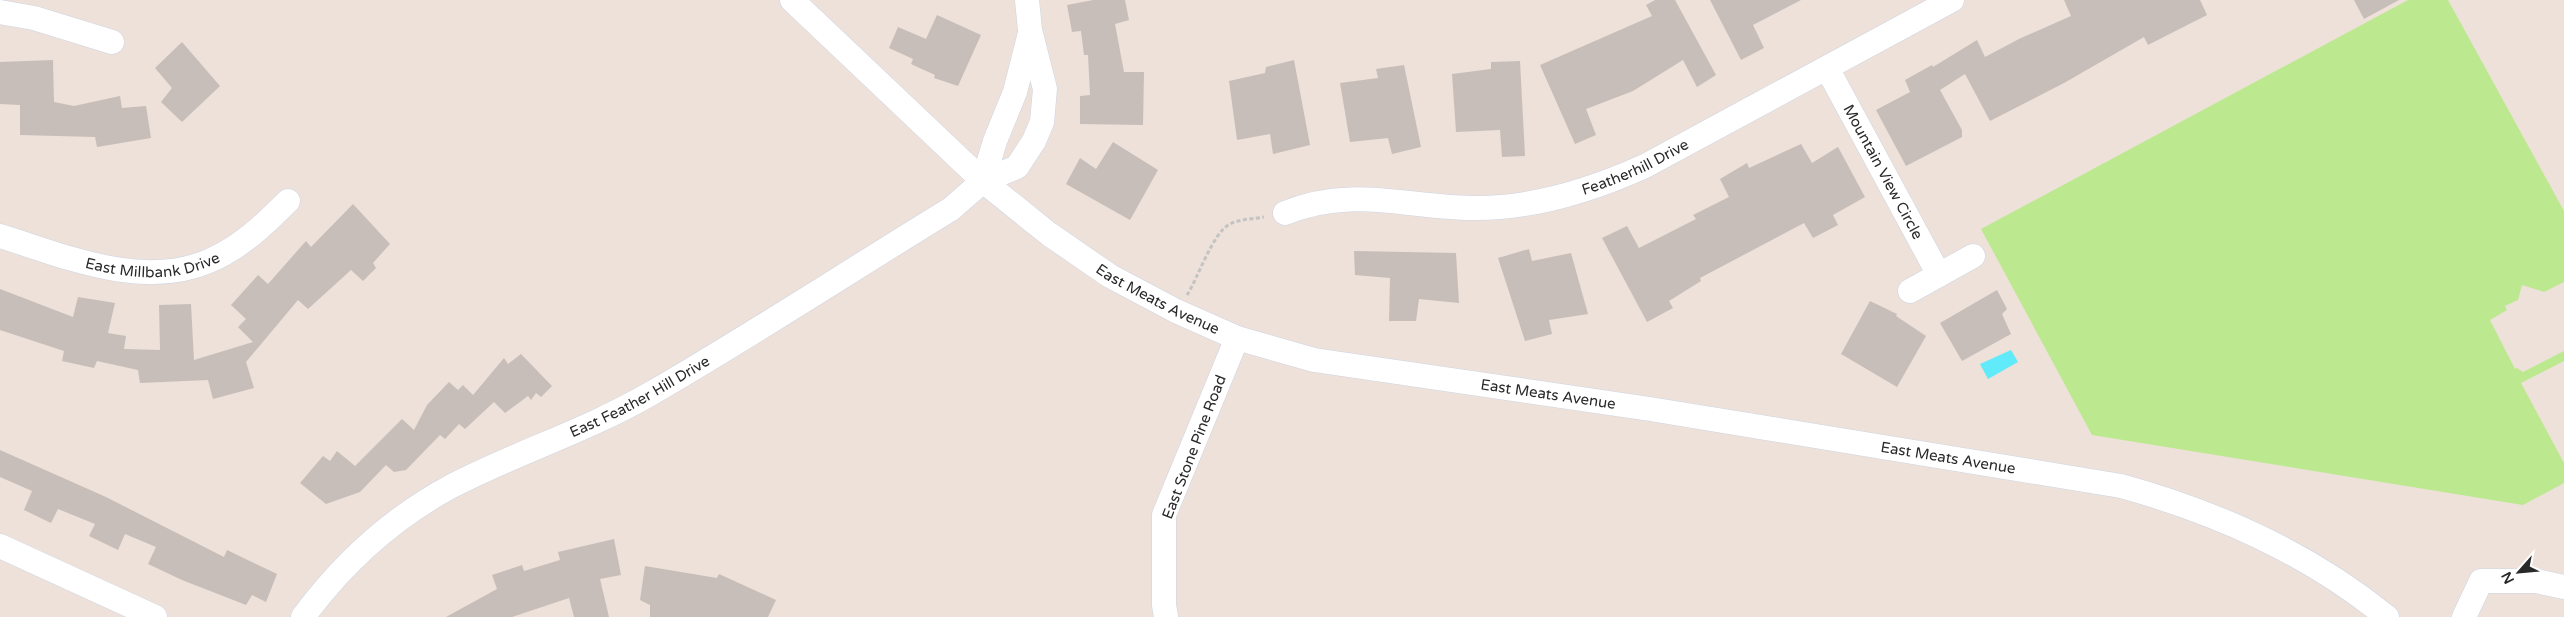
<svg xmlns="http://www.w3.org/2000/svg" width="2564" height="617" font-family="'Varela Round',sans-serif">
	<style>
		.green { fill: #bce98f }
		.water { fill: #61eaf9 }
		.building { fill: #c8beb9 }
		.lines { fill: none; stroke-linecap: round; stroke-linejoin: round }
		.minor-casing { stroke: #ced5e3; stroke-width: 25 }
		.path { stroke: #c3c3c3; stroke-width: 3; stroke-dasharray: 4 2.5; stroke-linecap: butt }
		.minor { stroke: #fff; stroke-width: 24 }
		.labels { text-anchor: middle; stroke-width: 5; stroke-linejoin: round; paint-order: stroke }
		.street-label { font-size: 15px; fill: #292929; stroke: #fff }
	</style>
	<rect width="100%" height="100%" fill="#ede1d9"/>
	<polygon class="green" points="2408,0 2448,0 2564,211 2564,282 2544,292 2522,285 2518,300 2505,306 2507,310 2490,320 2515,369 2517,368 2523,372 2564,351 2564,361 2521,383 2564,463 2564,483 2523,505 2092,435 1981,229"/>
	<polygon class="water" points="2011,350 2018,362 1988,379 1980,364"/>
	<g class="building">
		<polygon points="1093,0 1125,0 1129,20 1115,24 1124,72 1144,72 1143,125 1080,124 1080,96 1090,95 1088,55 1084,55 1081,31 1072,32 1067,5"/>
		<polygon points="1655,0 1675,0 1716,75 1697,87 1683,60 1633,91 1586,109 1596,135 1575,144 1540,65 1652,16 1646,5"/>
		<polygon points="1710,0 1801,0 1753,25 1764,48 1741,60"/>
		<polygon points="2064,0 2200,0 2207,15 2148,45 2144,37 2064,83 1990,121 1965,74 1940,90 1962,130 1962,137 1906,166 1876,110 1910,92 1905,80 1932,65 1933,67 1977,40 1985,57 2019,39 2071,16"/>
		<polygon points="2354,0 2399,0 2364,19"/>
		<polygon points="937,15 981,35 958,86 934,78 935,75 911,64 913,59 889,48 898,27 926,39"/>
		<polygon points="182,42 220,86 182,122 161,102 172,88 155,68"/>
		<polygon points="53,60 54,102 74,106 120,96 122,108 146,106 151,138 97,147 95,137 20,135 20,105 0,104 0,62"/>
		<polygon points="1294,60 1310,145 1273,154 1270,134 1237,140 1229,81 1265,73 1266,67"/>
		<polygon points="1520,61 1525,156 1502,157 1500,130 1456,132 1452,74 1491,69 1491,62"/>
		<polygon points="1404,65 1421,147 1392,154 1388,138 1350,142 1340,83 1378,78 1376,69"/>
		<polygon points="1113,142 1158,170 1130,220 1066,184 1080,158 1096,169"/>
		<polygon points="1801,144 1812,163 1838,147 1865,197 1833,215 1838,225 1813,238 1804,223 1700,278 1701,281 1669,301 1673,308 1647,322 1602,238 1627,226 1639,248 1696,219 1693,215 1729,197 1720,179 1747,163 1749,168"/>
		<polygon points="353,204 390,244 373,263 376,268 363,281 351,270 308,309 298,300 246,362 254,388 213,399 208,380 140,383 138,370 97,361 94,368 62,361 64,351 0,330 0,289 73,317 78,297 115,303 108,333 126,336 124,349 160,350 159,305 191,304 194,360 253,342 238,327 246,319 231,305 258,275 268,284 306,241 311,247"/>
		<polygon points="1529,249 1532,261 1571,253 1588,314 1549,320 1552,334 1525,341 1498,258"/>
		<polygon points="1354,251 1456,253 1459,303 1419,299 1416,321 1389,321 1390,278 1355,275"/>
		<polygon points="1997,290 2007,309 2002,314 2011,334 1962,361 1940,323"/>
		<polygon points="1870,301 1897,314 1896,316 1926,336 1897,387 1841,354"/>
		<polygon points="521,354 552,386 541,397 536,393 531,400 528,396 505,413 494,402 465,429 459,424 445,439 440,435 406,470 394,472 386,465 360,492 326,504 300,483 323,456 330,461 337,451 355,466 402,419 414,430 427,405 449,382 458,390 463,385 473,395 504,358 508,364"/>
		<polygon points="0,450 106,497 224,557 227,550 277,574 266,602 252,595 246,605 182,580 148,564 156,547 125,534 118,550 89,536 95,524 58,509 51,523 24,510 32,491 0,477"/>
		<polygon points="614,539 621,575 600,579 609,617 574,617 569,598 512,617 446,617 497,589 492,575 522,565 524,571 560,560 558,552"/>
		<polygon points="645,566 717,578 719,574 776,600 768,617 650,617 650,605 640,600"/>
	</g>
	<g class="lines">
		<defs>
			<g id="minor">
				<path id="s1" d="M792,0L983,181L1049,234L1110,276L1176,311L1237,338L1314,360L1650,409L2121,486C2219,513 2308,553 2387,617"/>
				<polyline points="0,12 34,18 112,42"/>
				<path id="s2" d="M1827,68L1939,275"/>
				<polyline points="983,181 995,141 1015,92 1030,33"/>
				<path id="s3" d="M1285,213C1350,186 1405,207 1472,208C1532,209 1592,190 1645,166L1952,0"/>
				<path id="s4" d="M0,236C65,256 142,290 209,261C240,248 264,225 288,201"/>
				<polyline points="1910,291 1973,256"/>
				<polyline points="0,546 155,617"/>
				<path id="s5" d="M303,617C343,563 391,519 450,487C515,453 586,431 650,394C752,335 851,270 951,209L983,181L1017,167L1034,141L1042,122L1045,89L1030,30L1027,0"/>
				<polyline points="1166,617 1164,605 1164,515 1237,338"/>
				<polyline points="2464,617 2481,581 2536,581 2564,587"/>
			</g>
		</defs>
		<use href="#minor" class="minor-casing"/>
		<path class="path" d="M1187,295C1198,278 1213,232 1230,224C1239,219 1254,219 1264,217"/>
		<use href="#minor" class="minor"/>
	</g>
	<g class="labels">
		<g class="street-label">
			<text dy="5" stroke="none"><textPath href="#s3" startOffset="359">Featherhill Drive</textPath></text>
			<text dy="5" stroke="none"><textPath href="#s2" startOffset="118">Mountain View Circle</textPath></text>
			<text dy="5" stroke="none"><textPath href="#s4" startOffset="158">East Millbank Drive</textPath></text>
			<text dy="5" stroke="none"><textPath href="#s1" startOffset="475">East Meats Avenue</textPath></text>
			<text dy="5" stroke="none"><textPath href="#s1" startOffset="880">East Meats Avenue</textPath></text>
			<text dy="5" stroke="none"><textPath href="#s5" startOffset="408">East Feather Hill Drive</textPath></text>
			<text transform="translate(1194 447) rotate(-69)" y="5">East Stone Pine Road</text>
			<text dy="5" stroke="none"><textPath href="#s1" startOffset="1285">East Meats Avenue</textPath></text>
		</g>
	</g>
	<g transform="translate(2519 572) rotate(243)" stroke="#ffffff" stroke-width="4" paint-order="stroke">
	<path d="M0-4L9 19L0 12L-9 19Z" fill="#292929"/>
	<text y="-8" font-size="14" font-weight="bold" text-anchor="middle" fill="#292929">N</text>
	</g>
</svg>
